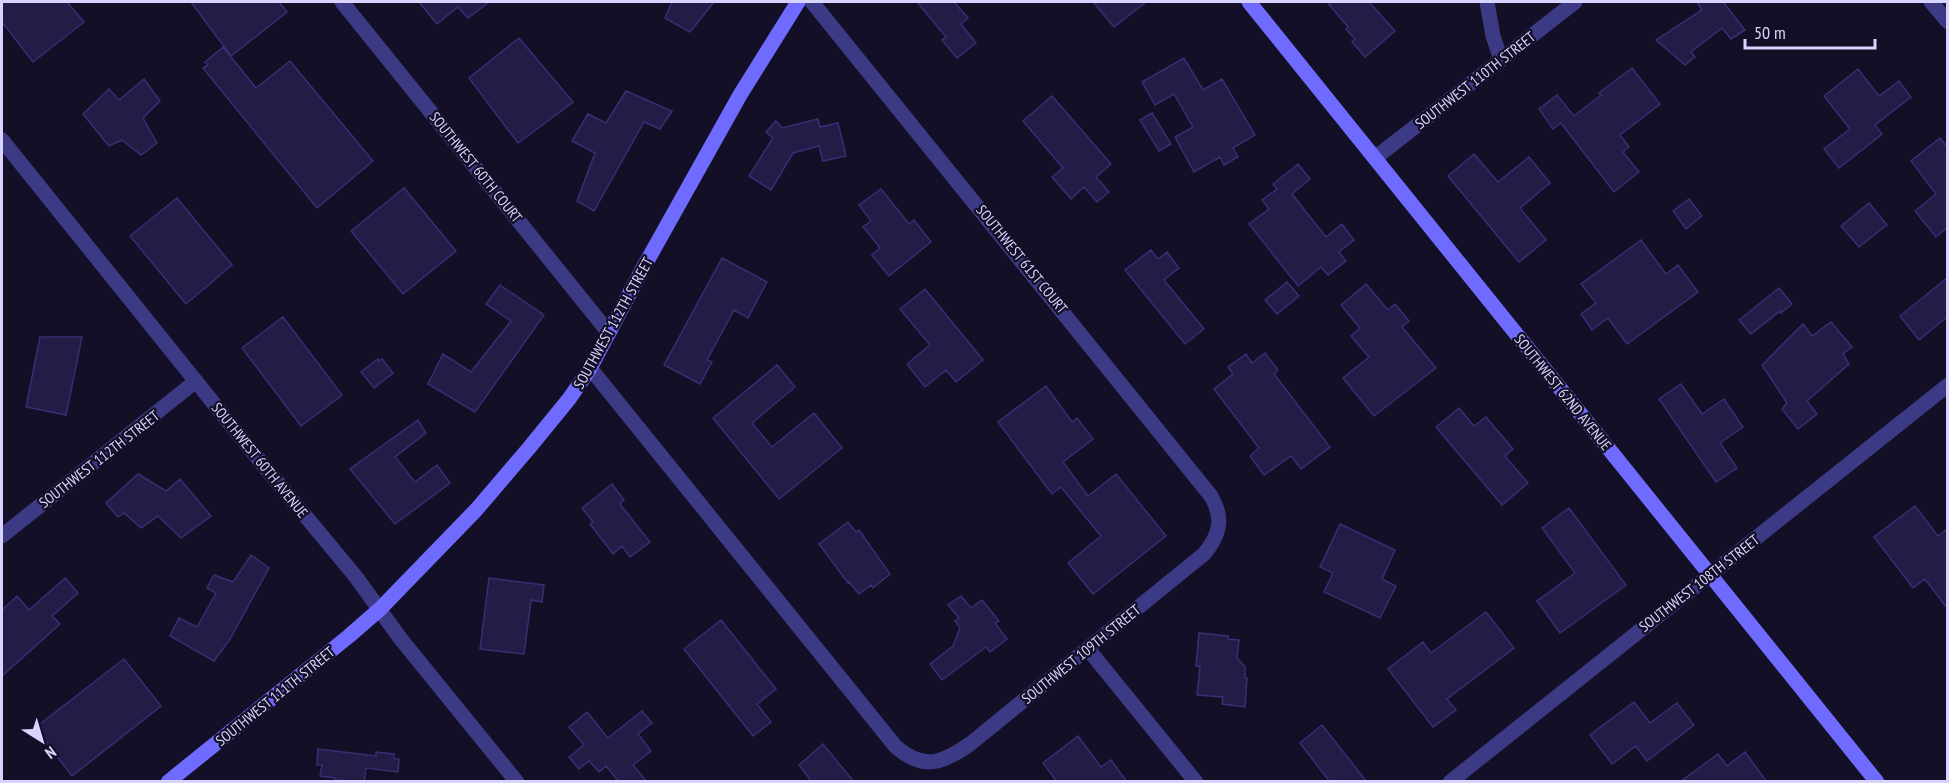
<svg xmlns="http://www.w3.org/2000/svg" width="1949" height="783" font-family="'PT Sans Narrow',sans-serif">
<rect width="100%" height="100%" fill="#130f26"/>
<path fill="#241b47" stroke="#3b2d73" stroke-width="1.5" d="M2 2H67L84 22 33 62 2 22Z
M191 2H279L287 12 231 56Z
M419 2H489L468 18 458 7 437 24Z
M672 2H714L690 32 665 18Z
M917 2H954L968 18 961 24 976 43 957 58 942 40 946 37Z
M1093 2H1146L1114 27Z
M1327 2H1369L1395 31 1365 57 1352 42 1355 39 1346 29 1348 27Z
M1697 2H1723L1745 30 1731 39 1722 28 1691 52 1695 57 1685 65 1656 40 1702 10Z
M519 38 573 102 518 143 469 78Z
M223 47 256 88 290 61 373 161 317 208 203 68 208 65 205 62Z
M1184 58 1203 90 1222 79 1255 135 1233 148 1238 157 1224 165 1220 157 1194 172 1175 137 1193 127 1174 94 1155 105 1142 82Z
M1632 68 1660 104 1620 135 1629 147 1623 152 1639 172 1614 192 1561 123 1553 129 1539 109 1557 95 1574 116 1601 95 1599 93Z
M1858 69 1879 96 1899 81 1911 97 1875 125 1882 134 1839 168 1824 149 1850 129 1824 96Z
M144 79 160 101 143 118 157 143 141 155 122 140 109 146 83 114 109 89 119 100Z
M626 91 672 111 660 129 644 122 594 211 577 201 595 153 572 141 588 114 606 123Z
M1052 96 1111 164 1096 177 1109 192 1097 202 1084 187 1071 199 1052 177 1063 168 1023 121Z
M1152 113 1171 144 1159 151 1140 120Z
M818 119 820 127 838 123 846 156 823 161 819 146 793 153 771 190 749 176 773 138 766 132 776 121 782 128Z
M1940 138 1947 147V228L1936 237 1915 211 1936 194 1911 161Z
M1474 154 1498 182 1529 157 1550 183 1520 208 1546 240 1519 262 1448 176Z
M1298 164 1310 179 1292 194 1326 237 1342 224 1354 240 1339 252 1346 261 1328 275 1321 267 1298 286 1249 224 1269 209 1262 200 1277 189 1273 184Z
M404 188 456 251 403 294 351 231Z
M881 189 909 224 914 220 931 242 889 276 872 255 880 248 863 227 871 221 859 205Z
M177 198 232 265 186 304 130 236Z
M1689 199 1702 216 1686 229 1673 211Z
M1869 203 1887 225 1859 247 1841 226Z
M1641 240 1666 274 1678 265 1698 292 1627 344 1608 318 1592 330 1581 314 1596 303 1581 284Z
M1151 250 1158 259 1167 252 1179 268 1164 280 1204 329 1185 344 1125 270Z
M722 258 767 282 748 318 734 310 707 360 712 362 700 384 664 365Z
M1947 278V317L1919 340 1900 316Z
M1287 282 1299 296 1277 314 1265 300Z
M1366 284 1388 310 1395 304 1409 321 1402 327 1436 368 1374 416 1343 378 1369 357 1351 336 1360 328 1341 305Z
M500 285 544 315 475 412 428 384 443 354 471 372 511 321 486 304Z
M1779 288 1792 304 1781 313 1780 311 1751 334 1739 320Z
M925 289 983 360 956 382 946 370 925 387 907 364 930 345 900 309Z
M283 317 342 395 301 426 242 348Z
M1831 322 1852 347 1843 354 1849 364 1807 401 1817 414 1798 429 1782 409 1787 403 1762 365 1803 324 1812 336Z
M40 337H82L66 415 26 407Z
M1265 353 1278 370 1274 374 1330 447 1301 469 1291 456 1264 475 1250 456 1259 448 1214 389 1233 374 1228 367 1246 354 1252 363Z
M378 359 379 361 382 359 393 373 374 388 361 372Z
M777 365 795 387 752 423 772 447 814 413 842 448 779 499 713 418Z
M1681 384 1702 414 1724 399 1743 427 1720 443 1737 468 1716 482 1659 399Z
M1046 386 1072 422 1077 418 1093 439 1063 462 1088 496 1116 474 1166 536 1093 594 1068 563 1101 536 1061 487 1052 494 998 422Z
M1459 408 1474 426 1486 417 1513 449 1505 456 1528 483 1502 505 1436 427Z
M418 420 426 433 395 457 415 482 437 465 450 483 395 524 350 469Z
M138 474 166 491 180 479 211 516 181 538 158 516 141 528 124 513 118 517 106 503Z
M612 484 624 500 620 504 650 542 630 557 622 546 613 554 590 524 593 522 582 508Z
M1915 506 1938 536 1947 529V608L1925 579 1913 588 1874 537Z
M1569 508 1626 585 1560 633 1537 601 1575 573 1542 528Z
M848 522 856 532 859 530 890 574 873 588 871 585 859 594 849 582 848 583 819 544Z
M1340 524 1395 550 1382 579 1396 586 1380 618 1324 592 1333 573 1320 567Z
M251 555 269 568 230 639 214 661 170 636 179 618 197 627 216 593 207 588 214 575 233 582Z
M65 578 78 593 52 616 60 624 2 676V610L17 596 29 610Z
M489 578 544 585 542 602 531 600 524 654 480 649Z
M961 596 971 608 982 600 999 621 995 623 1007 639 990 652 986 647 942 680 930 664 953 646 960 628 955 621 959 618 948 605Z
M1486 612 1514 648 1447 699 1456 710 1433 727 1388 669 1423 642 1431 653Z
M721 620 776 689 757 704 771 722 753 736 684 649Z
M1199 633 1228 636V639L1239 640 1237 658 1245 667V678H1247L1245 707 1222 704 1223 697 1197 695 1200 666H1196Z
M124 659 161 706 72 776 35 728Z
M1634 702 1650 723 1677 703 1694 725 1647 761 1636 746 1612 764 1590 735Z
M642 711 652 723 638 734 651 751 633 765 647 782H619L606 766 599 772 589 761 579 769 569 757 584 745 569 727 587 712 608 738Z
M1322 725 1367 782H1330L1300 743Z
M1078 736 1101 767 1111 760 1127 782H1057L1043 763Z
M823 744 854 782H812L799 765Z
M318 749 376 756V752L394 754V759H399L398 772 366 768 364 782 335 780V778L320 776 322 765H317Z
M1745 752 1767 782H1680L1718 754 1727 766Z"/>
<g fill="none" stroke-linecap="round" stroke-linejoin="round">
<path stroke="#3d3a85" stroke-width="15" d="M342 2 609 333
M1487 2 1493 36 1501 60
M1931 2 1948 22
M2 140 264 466 356 577 400 638 517 782
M1375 158 1575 2
M590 368 896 747C924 771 943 763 970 744L1204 554C1220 535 1224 518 1211 496L812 2
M2 536 196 381
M1088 649 1196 782
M1450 782 1948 385"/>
<path stroke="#6f6bff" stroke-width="15" d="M1249 2 1877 782
M168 782 349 636 380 609 476 510 529 448 569 399 589 370 642 270 740 95 798 2"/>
</g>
<g text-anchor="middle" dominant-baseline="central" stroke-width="4.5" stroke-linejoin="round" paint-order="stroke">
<g font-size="15" fill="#d9d4ff" stroke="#130f26">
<text transform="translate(1475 80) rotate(-38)">SOUTHWEST 110TH STREET</text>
<text transform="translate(476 167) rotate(51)">SOUTHWEST 60TH COURT</text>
<text transform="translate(1022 259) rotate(51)">SOUTHWEST 61ST COURT</text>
<text transform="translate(613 323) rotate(-61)">SOUTHWEST 112TH STREET</text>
<text transform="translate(1563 392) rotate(51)">SOUTHWEST 62ND AVENUE</text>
<text transform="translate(99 459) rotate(-38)">SOUTHWEST 112TH STREET</text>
<text transform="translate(260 460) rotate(51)">SOUTHWEST 60TH AVENUE</text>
<text transform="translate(1699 583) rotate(-38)">SOUTHWEST 108TH STREET</text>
<text transform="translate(1081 654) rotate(-39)">SOUTHWEST 109TH STREET</text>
<text transform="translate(275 696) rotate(-39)">SOUTHWEST 111TH STREET</text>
</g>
</g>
<rect width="1949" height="783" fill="none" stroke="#d9d4ff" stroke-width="6"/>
<g transform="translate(42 741) rotate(143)" stroke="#130f26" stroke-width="4.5" paint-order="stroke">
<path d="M0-4.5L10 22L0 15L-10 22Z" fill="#d9d4ff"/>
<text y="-9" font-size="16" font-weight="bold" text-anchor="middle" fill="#d9d4ff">N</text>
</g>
<path d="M1745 39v9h130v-9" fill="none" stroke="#d9d4ff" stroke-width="3"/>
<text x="1754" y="39" font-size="18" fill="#d9d4ff" stroke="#130f26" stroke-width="4.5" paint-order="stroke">50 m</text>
</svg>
